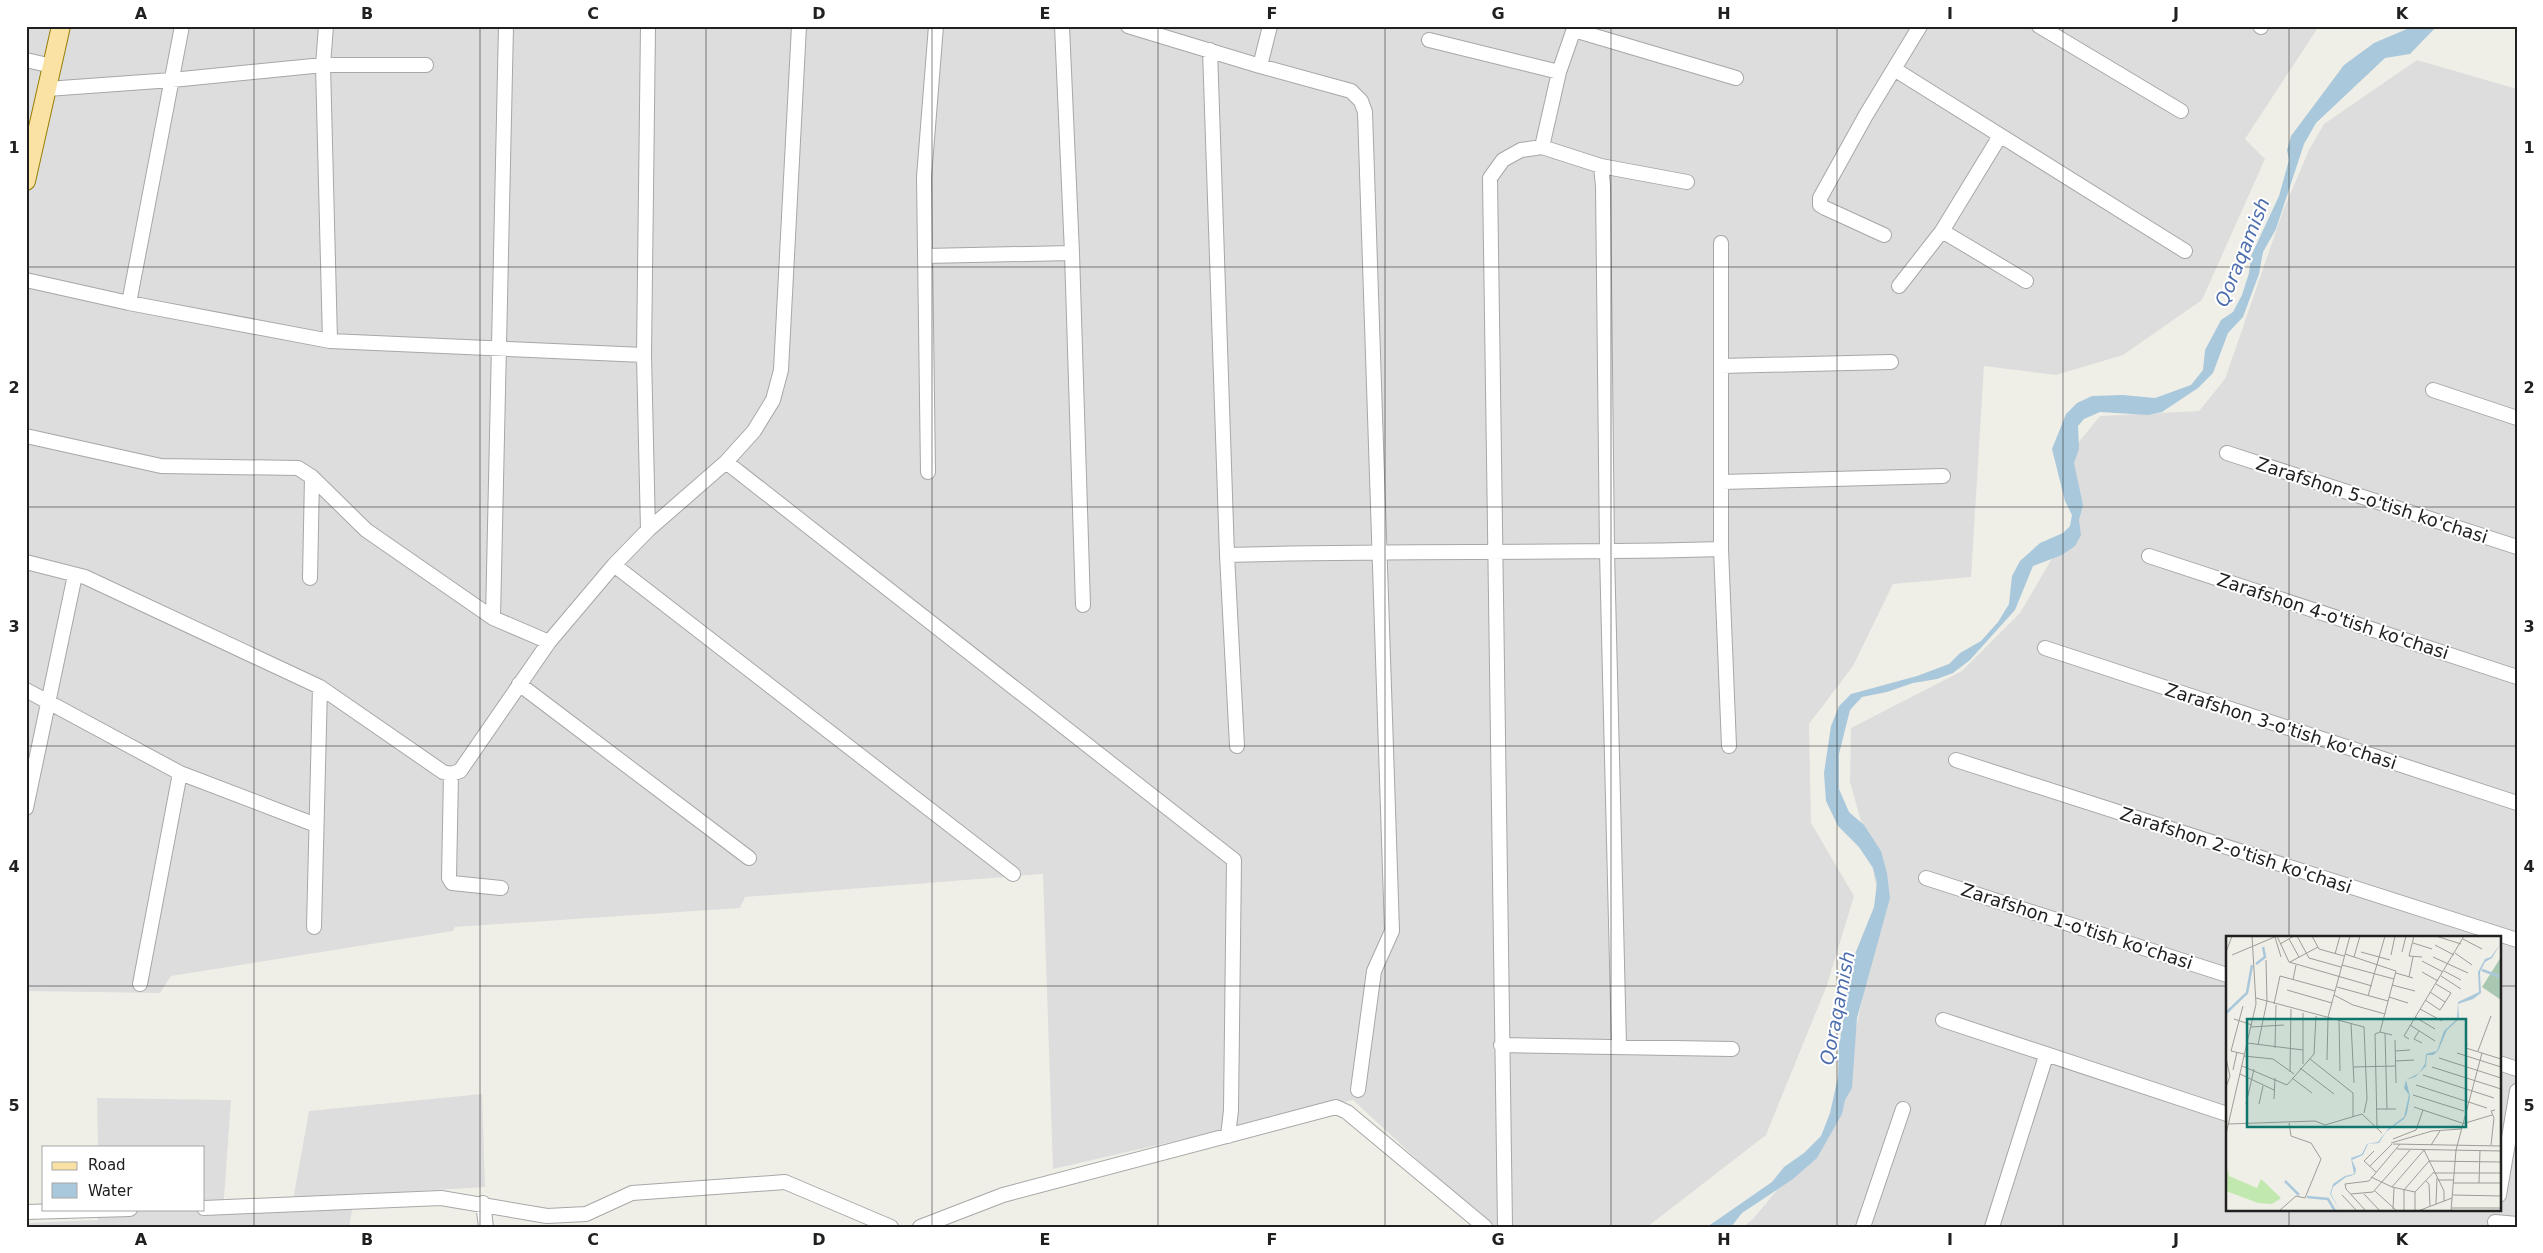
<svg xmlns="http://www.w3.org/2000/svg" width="2543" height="1253" font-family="'DejaVu Sans',sans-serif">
<rect width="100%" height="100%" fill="#f0efe7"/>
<path fill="#dedddd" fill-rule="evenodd" d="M26 26H2319L2245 139 2265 159 2202 300 2123 355 2056 375 1984 366 1971 577 1893 584 1853 666 1809 724 1811 823 1854 896 1827 985 1766 1135 1647 1227H1490L1353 1100 1053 1169 1043 874 745 897 740 908 455 927 453 931 171 976 160 993 26 991Z
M2417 60 2517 89V1227H1743L1753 1219 1838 1117 1880 911 1871 857 1850 782 1851 728 1962 671 2020 613 2078 514 2068 455 2100 416 2199 411 2225 379 2283 211 2309 150 2324 124ZM2227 937H2499V1209H2227Z
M482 1094 485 1187 355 1195 349 1227H26V1223L98 1220V1209H204V1147H98L97 1098 231 1100 223 1212 291 1211 309 1111Z"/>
<path fill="#a9c8dc" d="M2414 26H2437L2410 54 2385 58 2316 123 2304 144 2276 229 2263 252 2259 274 2243 317 2228 333 2213 373 2198 388 2162 412 2148 415 2100 412 2084 419 2078 426 2079 449 2074 463 2083 505 2079 520 2081 535 2075 546 2062 555 2033 566 2015 610 1970 660 1953 673 1937 679 1913 683 1887 692 1862 697 1850 710 1839 754V789L1849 812 1864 825 1881 851 1887 873 1890 898 1857 1018 1852 1088 1845 1100 1842 1114 1817 1158 1793 1179 1742 1213 1731 1227H1707L1772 1182 1784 1167 1804 1153 1821 1136 1830 1113 1838 1077 1839 1045 1850 977 1855 954 1874 907 1877 883 1873 868 1859 847 1838 826 1826 801 1824 773 1831 726 1839 706 1851 694 1917 676 1949 664 1960 653 1981 641 1998 622 2009 604 2012 576 2020 561 2040 543 2063 533 2070 526 2072 515 2065 501 2052 449 2066 414 2077 403 2092 396 2123 395 2155 398 2191 385 2203 370 2205 350 2221 320 2233 312 2242 295 2249 273 2251 256 2279 196 2289 160 2287 150 2291 136 2344 65 2374 43Z"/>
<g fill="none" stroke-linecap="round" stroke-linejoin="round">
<g stroke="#a7a7a7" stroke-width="16">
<path id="minor" d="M326 26 323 65 330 341
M648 26 644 355 648 530
M1062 26 1072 253 1083 605
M1128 26 1260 66 1351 91 1361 101 1365 112 1392 931 1374 971 1358 1090
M2039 26 2181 111
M2260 26 2261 27
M1574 30 1736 78
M1429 40 1559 72
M1210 50 1227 555 1237 746
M26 60 52 66
M1260 66 1270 26
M1894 69 2185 251
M47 89 172 80 323 65H426
M2000 136 1942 231 2026 281
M1542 147 1559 72 1575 26
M1601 166 1603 186 1607 552 1619 1046
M1884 235 1825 208 1820 205V198L1866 115 1920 26
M1721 243V549L1729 746
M925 256 1072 253
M26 280 129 303 330 341 644 355
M1899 286 1942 231
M129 303 182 26
M1721 366 1891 362
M2433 390 2517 418
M26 436 161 466 298 468 312 477 366 530 493 618 549 642
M2227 453 2517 547
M726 462 1234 860 1231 1110 1228 1136
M928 472 924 177 936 26
M1721 482 1943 476
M1227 555C1392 550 1557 554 1721 549
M2149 556 2517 677
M26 562 85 577 320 687 443 772 451 774 460 771 549 642 614 565 648 530 726 462 754 431 773 400 781 370 799 26
M614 565 1013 874
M310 578 312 477
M493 618 506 26
M2045 648 2517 803
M519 684 749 858
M26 690 180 773 316 825
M1956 760 2517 940
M451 774 449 878 452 883 501 888
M26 808 75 575
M1926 878 2227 975
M314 927 320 687
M140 984 180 773
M1943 1020 2227 1114
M1501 1045 1732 1049
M2499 1063 2517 1069
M2499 1195 2517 1091
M483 1203 486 1227
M204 1208 441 1198 547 1216 586 1214 632 1193 785 1182 891 1227
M26 1212 130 1209
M2495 1222 2517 1224
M920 1227 1003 1195 1336 1107 1347 1112 1485 1227
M1505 1227 1490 178 1503 160 1521 150 1542 147 1601 166 1687 182
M1863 1227 1903 1109
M1992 1227 2046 1056"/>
</g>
<g stroke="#977f05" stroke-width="20">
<path id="major" d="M26 181 61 26"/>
</g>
<use href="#minor" stroke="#fff" stroke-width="14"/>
<use href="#major" stroke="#f9e2a3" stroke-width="18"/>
</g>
<path fill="none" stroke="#202020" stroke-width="1" stroke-opacity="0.55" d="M254 26V1227M480 26V1227M706 26V1227M932 26V1227M1158 26V1227M1385 26V1227M1611 26V1227M1837 26V1227M2063 26V1227M2289 26V937M26 267H2517M26 507H2517M26 746H2517M26 986H2227M2499 986H2517M2289 1209V1227"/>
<g text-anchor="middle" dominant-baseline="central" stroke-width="4" stroke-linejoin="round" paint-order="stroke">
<g font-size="18" fill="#202020" stroke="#fff">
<text transform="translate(2372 500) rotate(18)">Zarafshon 5-o'tish ko'chasi</text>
<text transform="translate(2333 616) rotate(18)">Zarafshon 4-o'tish ko'chasi</text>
<text transform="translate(2281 726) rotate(18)">Zarafshon 3-o'tish ko'chasi</text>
<text transform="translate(2236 850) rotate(18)">Zarafshon 2-o'tish ko'chasi</text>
<text transform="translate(2077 926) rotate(18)">Zarafshon 1-o'tish ko'chasi</text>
</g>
<g font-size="19" font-style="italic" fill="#4e6ead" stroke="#fff">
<text transform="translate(2242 252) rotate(-68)">Qoraqamish</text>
<text transform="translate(1837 1008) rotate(-79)">Qoraqamish</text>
</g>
</g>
<g transform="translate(2226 936)">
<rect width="275" height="275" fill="#f0efe7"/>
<path d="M2 231 3 240 31 252 35 243 55 262 46 268 32 267 0 255Z" fill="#c1e8ae"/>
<path d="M275 21V64L256 51Z" fill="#a8c8b2"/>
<path d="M275 7 266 22 259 26 254 36 255 57 247 63 232 68 233 80 232 84 221 94 212 115 207 119H201L200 130 189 141 180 144 184 160 181 177 178 183 160 196 153 207 142 208 137 219 126 224 130 233 129 238 125 240 120 241 107 251 105 258 114 275 104 258 107 248 119 240 128 238 125 222 136 218 141 208 152 206 162 193 178 181 183 159 178 152 180 144 193 137 199 128 200 118 211 115 218 95 231 83 232 66 253 56 252 36 259 23 265 21Z" fill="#a9c8dc"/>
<path fill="none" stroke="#a9c8dc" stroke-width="2.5" d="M30 28 39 21 37 11M256 34 275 41M0 77 21 57 26 29M59 245 73 259M81 261 102 263 109 275"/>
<path fill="none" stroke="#9d9c97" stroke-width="1" d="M51 0 63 26 146 50M71 0 83 22 115 31M86 0 93 13 118 20M188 0 183 20 196 21M210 0 235 8M49 1 55 21M63 3 73 21M237 3 256 13M187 7 206 13M54 8 68 0M209 9 228 19M0 16 6 0M135 16 164 24M176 16 180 0M229 17 246 29M109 18 114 0M119 18 170 35 154 96M6 19 51 0M165 19 169 0M128 21 134 0M207 21 242 37M196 25 217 36M64 26 92 11M116 29 168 43M218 35 235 44M196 36 212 45M170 37 187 42M215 40 235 53M183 41 187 21M67 44 70 29M166 49 189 55M111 51 162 65M61 54 106 67M204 56 219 66M108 59 127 69 159 78M142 60 159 0M163 61 182 67M30 62 138 91 141 163 138 177M199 64 214 74 225 57 210 48M48 68 54 40 109 55M17 70 5 115 18 118M194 73 216 85M102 81 124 0M189 81 209 93M8 83 26 89M113 84 114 135M125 87 128 147M184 89 209 105M25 91 58 89M193 95 188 103 196 107M159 97 161 173M183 103 178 100 238 0M169 104 170 147M21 107 77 114M241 108 240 112 275 123M32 109 41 65 40 24M49 112 50 69M169 115 184 114M252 115 265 80M231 117 275 131M18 120 47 123 68 138M0 122 4 140 0 151M213 122 275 142M84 123 127 157V181M101 124 102 82M169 125 188 124M77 128V77M16 130 61 149 88 118 90 80M127 131 169 130M206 131 275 153M74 132 108 158M7 134 11 116M64 136 65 73M14 138 48 154M197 139 268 162M66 142 86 157M190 149 261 172M187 159 238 175M48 163 49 142M20 168 28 133M33 168 37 150M188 171 236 187M150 173H170M2 188 89 185 99 189 136 178 156 197M236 188 266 179M151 190 149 98 154 96 166 99M0 198 30 68 26 0M167 203 190 194 197 174M165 207 206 195 235 193M167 208 275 210M205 209 214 195M265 209 268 182 265 175 269 174M171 213 275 215M148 215 138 225 150 236M144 230 166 208M208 237H275M145 241 166 251 189 256M212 244H228M200 245 203 248 204 270M227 247H275M253 247 254 214M166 251 198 214 218 255V265M149 255 171 275M125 258 147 256 184 214M138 258 154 275M116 259 131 275M227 259 275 260M210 268 211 242M226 272H275M167 273 168 252M53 275 70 260 79 262 95 223 85 207 65 200 63 187M140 275 120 253 119 248 143 245 174 208M178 275V254L203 225 275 226M189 275V256L208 236M192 275 226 262M225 275 230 214 256 117"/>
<path fill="#0f766e" fill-opacity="0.15" stroke="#0f766e" stroke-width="2.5" d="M21 83H240V191H21Z"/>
<rect width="275" height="275" fill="none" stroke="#202020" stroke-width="2.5"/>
</g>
<rect width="2543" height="1253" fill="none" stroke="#ffffff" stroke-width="55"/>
<rect x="42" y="1146" width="162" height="65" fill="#ffffff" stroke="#a6a6a6"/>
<rect x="52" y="1162" width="25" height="8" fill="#f9e2a3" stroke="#a6a6a6"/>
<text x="88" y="1170" font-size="15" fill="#202020">Road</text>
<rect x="52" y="1183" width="25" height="15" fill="#a9c8dc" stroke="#a6a6a6"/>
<text x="88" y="1196" font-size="15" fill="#202020">Water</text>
<rect x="28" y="28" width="2488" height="1198" fill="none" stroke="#202020" stroke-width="2"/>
<g font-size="16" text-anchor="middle" font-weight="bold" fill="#202020">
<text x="141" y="19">A</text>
<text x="367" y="19">B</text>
<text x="593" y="19">C</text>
<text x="819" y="19">D</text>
<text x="1045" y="19">E</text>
<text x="1272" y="19">F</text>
<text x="1498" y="19">G</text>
<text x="1724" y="19">H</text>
<text x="1950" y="19">I</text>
<text x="2176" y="19">J</text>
<text x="2402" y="19">K</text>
<text x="14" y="153">1</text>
<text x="2529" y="153">1</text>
<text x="14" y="393">2</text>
<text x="2529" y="393">2</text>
<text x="14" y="632">3</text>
<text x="2529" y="632">3</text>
<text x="14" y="872">4</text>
<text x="2529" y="872">4</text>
<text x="14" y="1111">5</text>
<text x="2529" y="1111">5</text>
<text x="141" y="1245">A</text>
<text x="367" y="1245">B</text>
<text x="593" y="1245">C</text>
<text x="819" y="1245">D</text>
<text x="1045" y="1245">E</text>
<text x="1272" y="1245">F</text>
<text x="1498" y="1245">G</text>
<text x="1724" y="1245">H</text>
<text x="1950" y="1245">I</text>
<text x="2176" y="1245">J</text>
<text x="2402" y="1245">K</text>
</g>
</svg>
